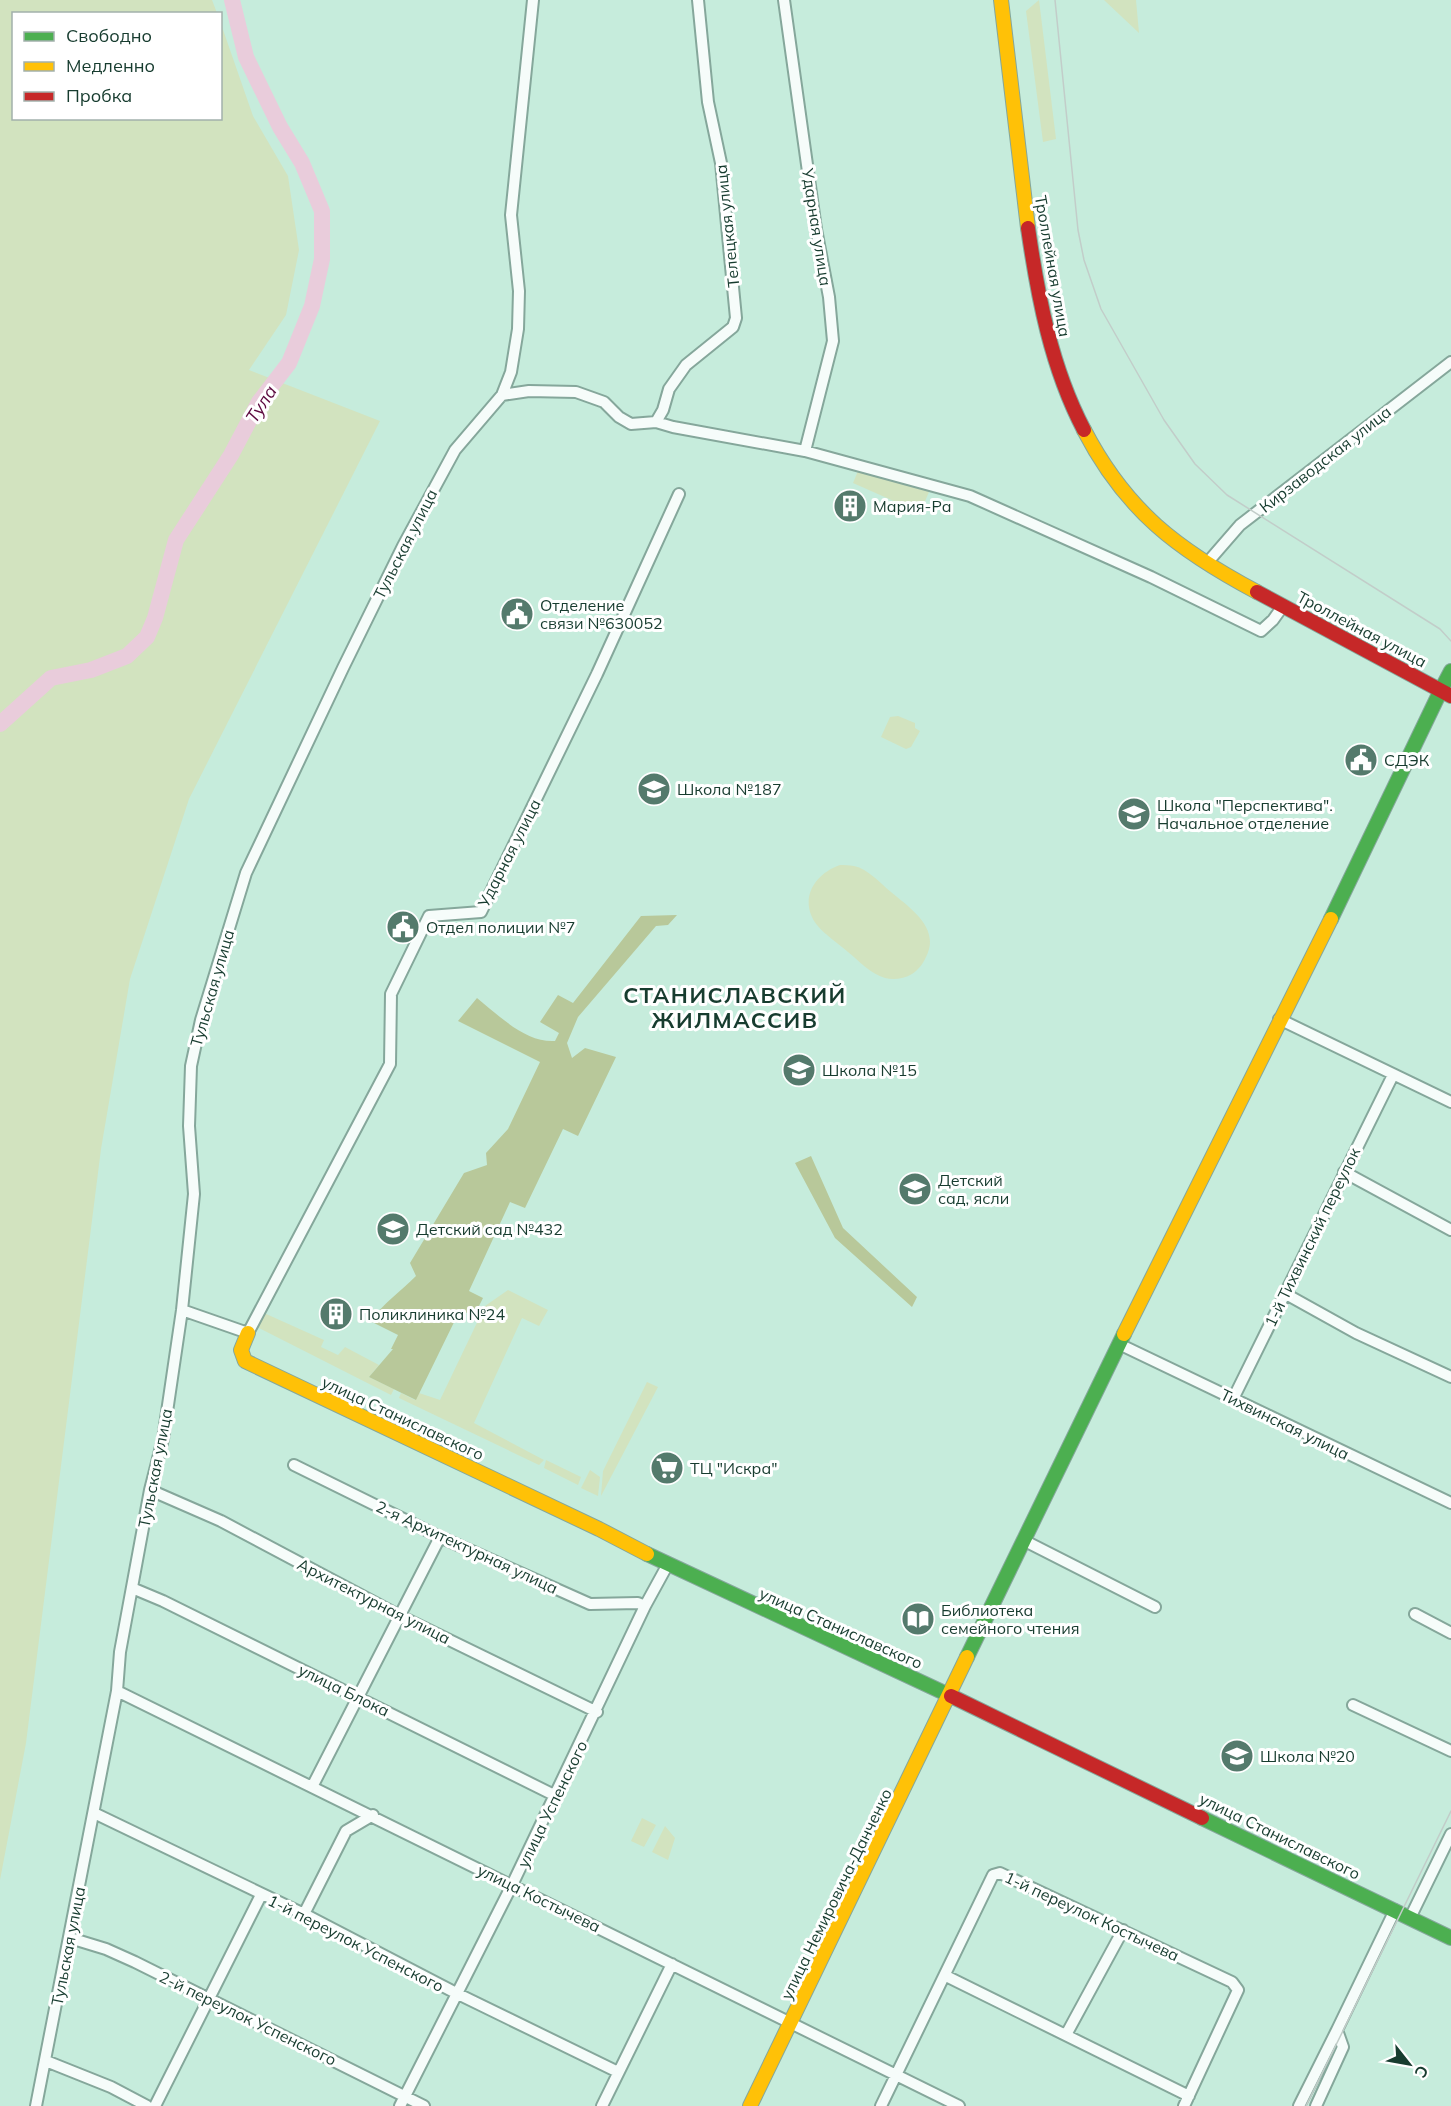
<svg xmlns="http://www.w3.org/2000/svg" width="1451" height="2106" font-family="Mulish,sans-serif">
<rect width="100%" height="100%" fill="#c6ecdc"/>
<path fill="#d2e3bf" d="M0 0H212L217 13 14 14V118H220L221 24 253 116 288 176 299 250 286 315 249 370 380 421 189 799 130 979 101 1149 26 1743 0 1880Z
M1039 0 1056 139 1043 142 1026 11Z
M1104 0H1136L1139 33Z
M858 471 926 490 929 492 923 506H905L853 483Z
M898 716 915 723V728L920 731 911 747 906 749 881 737 890 717Z
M840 865C844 865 849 865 854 866 868 869 880 883 891 892 910 908 941 928 926 957 923 964 918 970 912 974 904 979 893 980 885 978 871 974 859 961 848 952 838 943 825 935 817 925 798 900 814 874 840 865Z
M508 1290 548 1310 539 1326 522 1318 474 1423 544 1460 539 1465 399 1398 401 1393 415 1400 419 1393 440 1400 485 1306Z
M264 1313 324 1340 321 1347 338 1355 345 1347 379 1365 369 1377 394 1389 391 1395 257 1327Z
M647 1382 658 1387 601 1496 603 1471Z
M546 1460 581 1477 578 1485 544 1468Z
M590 1470 600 1477 598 1496 581 1488Z
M642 1818 656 1825 644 1847 631 1841Z
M665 1826 675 1838 668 1860 652 1852Z"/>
<path fill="#b8c89a" d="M677 915 668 925 656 926 578 1017 567 1043 572 1058 585 1048 616 1057 578 1136 563 1129 525 1208 510 1202 469 1291 483 1298 474 1316 460 1310 416 1400 369 1377 393 1349H391L398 1335 370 1321C384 1303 400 1292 416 1276L410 1263 464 1173 487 1165 486 1153 508 1129 540 1062 458 1021 477 998C498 1015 526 1043 555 1041L559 1033 540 1022 558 995 573 1003 641 916Z
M811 1156 843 1228 917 1297 912 1307 835 1238 795 1163Z"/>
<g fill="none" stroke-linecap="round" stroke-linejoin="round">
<path stroke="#e9ccdb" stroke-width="16" d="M0 724 51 678 91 670 127 656 147 637 155 618 176 540 231 455 259 402 289 363 312 306 322 259V211L302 163 280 127 246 57 232 0"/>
<g stroke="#85a79b" stroke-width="14">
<path id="street" d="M784 0 816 229 829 297 833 341 805 451
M502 395 529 391 576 392 604 402 619 417 631 424 656 422 673 427 805 451 970 496 1151 577 1261 631 1273 620 1283 606
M656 422 663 410 669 389 686 365 733 327 736 318 721 163 708 102 698 0
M1207 563 1240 525 1451 362
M1279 1019 1451 1102
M1344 1172 1451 1230
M1284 1293 1356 1333 1451 1377
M182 1310 248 1333 390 1064 391 994 429 916 481 912 597 674 679 494
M1119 1344 1451 1503
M1233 1399 1393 1075
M294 1465 440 1537 590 1604 638 1603 645 1606
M150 1490 221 1521 400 1616 597 1712
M1025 1541 1155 1607
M132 1588 163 1601 556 1796
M1415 1614 1451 1633
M117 1691 959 2106
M1353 1705 1451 1751
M312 1787 440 1537
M94 1813 304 1914 456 1993 618 2072
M304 1914 346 1831 373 1815
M1410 1918 1451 1834
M70 1938 106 1949 135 1962 424 2106
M946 1976 1189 2096
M1067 2033 1123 1930
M46 2061 111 2087 147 2106
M36 2106 117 1691 120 1652 150 1490 163 1439 182 1310 194 1194 189 1126 191 1066 201 1020 246 873 343 668 403 546 455 450 502 395 511 372 518 329 519 291 511 215 533 0
M155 2106 261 1895
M400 2106 512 1885 645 1606 668 1564
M602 2106 672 1964
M881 2106 993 1875 1000 1873 1232 1982 1238 1990 1184 2106
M1299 2106 1337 2030
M1316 2106 1343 2047 1337 2030 1395 1910"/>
</g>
<g stroke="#85a79b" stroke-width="16">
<path id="fast" d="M1441 690 1451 671
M1331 919 1441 690
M647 1554 951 1696
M967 1657 1124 1334
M1202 1818 1451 1938"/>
</g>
<g stroke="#85a79b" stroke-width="16">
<path id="slow" d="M1001 0 1028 228
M1084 430C1126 511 1178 550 1257 592
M248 1333 241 1350 245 1361 599 1529 647 1554
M1124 1334 1331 919
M750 2106 967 1657"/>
</g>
<g stroke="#85a79b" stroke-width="16">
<path id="jam" d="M1028 228C1038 297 1051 367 1084 430
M1257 592 1451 696
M951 1696 1202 1818"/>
</g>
<use href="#street" stroke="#f6fcfa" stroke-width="10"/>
<use href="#fast" stroke="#4caf50" stroke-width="14"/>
<use href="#slow" stroke="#ffc107" stroke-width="14"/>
<use href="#jam" stroke="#c62828" stroke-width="14"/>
<path stroke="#c2cdc9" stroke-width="1.5" d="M1055 0 1078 230 1084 260 1101 309 1164 420 1195 464 1227 495 1440 629 1451 641
M1306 2106 1451 1811"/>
</g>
<defs>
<g id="building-disc" transform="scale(1.725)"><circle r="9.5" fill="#547a6c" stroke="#fff"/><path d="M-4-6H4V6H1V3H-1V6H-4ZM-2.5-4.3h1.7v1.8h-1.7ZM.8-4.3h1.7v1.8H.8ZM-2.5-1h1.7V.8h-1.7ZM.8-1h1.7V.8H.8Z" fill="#fff"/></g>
<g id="civic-disc" transform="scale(1.725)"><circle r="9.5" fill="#547a6c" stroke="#fff"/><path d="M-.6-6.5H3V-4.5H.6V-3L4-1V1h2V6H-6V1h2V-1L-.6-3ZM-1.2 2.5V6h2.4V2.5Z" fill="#fff"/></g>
<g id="school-disc" transform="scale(1.725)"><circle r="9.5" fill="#547a6c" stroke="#fff"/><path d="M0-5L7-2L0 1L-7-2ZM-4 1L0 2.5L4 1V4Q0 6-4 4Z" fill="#fff"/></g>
<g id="supermarket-disc" transform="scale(1.725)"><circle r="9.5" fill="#547a6c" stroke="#fff"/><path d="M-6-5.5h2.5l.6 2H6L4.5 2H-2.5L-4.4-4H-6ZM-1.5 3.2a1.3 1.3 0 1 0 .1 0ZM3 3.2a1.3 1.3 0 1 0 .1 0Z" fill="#fff"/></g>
<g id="library-disc" transform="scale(1.725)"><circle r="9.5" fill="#547a6c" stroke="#fff"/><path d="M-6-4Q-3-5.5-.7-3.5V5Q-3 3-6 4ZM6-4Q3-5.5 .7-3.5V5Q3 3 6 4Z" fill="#fff"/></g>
</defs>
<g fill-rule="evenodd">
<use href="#building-disc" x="850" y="506"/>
<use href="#civic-disc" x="517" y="614"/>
<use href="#civic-disc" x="1361" y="760"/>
<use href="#school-disc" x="654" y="789"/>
<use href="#school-disc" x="1134" y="814"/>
<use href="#civic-disc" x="403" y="927"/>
<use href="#school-disc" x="799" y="1070"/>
<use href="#school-disc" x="915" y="1189"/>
<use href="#school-disc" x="393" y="1229"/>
<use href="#building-disc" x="336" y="1314"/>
<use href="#supermarket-disc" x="667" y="1468"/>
<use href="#library-disc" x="918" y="1619"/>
<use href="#school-disc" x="1237" y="1756"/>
</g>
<g text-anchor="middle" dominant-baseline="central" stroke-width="6" stroke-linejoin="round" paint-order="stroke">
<g font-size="16" fill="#173c2f" stroke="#fff">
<text transform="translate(727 226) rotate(-96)">Телецкая улица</text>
<text transform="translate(817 227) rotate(81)">Ударная улица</text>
<text transform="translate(1053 266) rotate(80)">Троллейная улица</text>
<text transform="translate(1325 459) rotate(-38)">Кирзаводская улица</text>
<text transform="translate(405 544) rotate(-63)">Тульская улица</text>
<text transform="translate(1362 629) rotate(28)">Троллейная улица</text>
<text transform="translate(509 853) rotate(-63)">Ударная улица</text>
<text transform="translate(212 988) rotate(-74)">Тульская улица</text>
<text transform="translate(1312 1237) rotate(-64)">1-й Тихвинский переулок</text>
<text transform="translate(403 1418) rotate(25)">улица Станиславского</text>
<text transform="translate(1285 1424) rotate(26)">Тихвинская улица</text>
<text transform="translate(155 1468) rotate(-79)">Тульская улица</text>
<text transform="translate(467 1547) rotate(25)">2-я Архитектурная улица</text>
<text transform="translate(374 1601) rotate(27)">Архитектурная улица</text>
<text transform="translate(841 1628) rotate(24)">улица Станиславского</text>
<text transform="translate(344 1690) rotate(26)">улица Блока</text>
<text transform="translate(552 1804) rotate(-64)">улица Успенского</text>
<text transform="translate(1280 1836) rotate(26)">улица Станиславского</text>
<text transform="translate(836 1894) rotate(-64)">улица Немировича-Данченко</text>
<text transform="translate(539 1898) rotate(26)">улица Костычева</text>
<text transform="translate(1092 1916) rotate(25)">1-й переулок Костычева</text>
<text transform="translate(356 1943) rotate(27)">1-й переулок Успенского</text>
<text transform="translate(68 1946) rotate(-79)">Тульская улица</text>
<text transform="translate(248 2018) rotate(26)">2-й переулок Успенского</text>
</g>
<g font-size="16" fill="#173c2f" stroke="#fff" text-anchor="start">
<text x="873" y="506">Мария-Ра</text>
<text x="540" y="605">Отделение<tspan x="540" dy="18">связи №630052</tspan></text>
<text x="1384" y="760">СДЭК</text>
<text x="677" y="789">Школа №187</text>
<text x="1157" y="805">Школа "Перспектива".<tspan x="1157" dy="18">Начальное отделение</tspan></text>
<text x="426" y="927">Отдел полиции №7</text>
<text x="822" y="1070">Школа №15</text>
<text x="938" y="1180">Детский<tspan x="938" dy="18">сад, ясли</tspan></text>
<text x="416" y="1229">Детский сад №432</text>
<text x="359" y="1314">Поликлиника №24</text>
<text x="690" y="1468">ТЦ "Искра"</text>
<text x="941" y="1610">Библиотека<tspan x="941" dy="18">семейного чтения</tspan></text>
<text x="1260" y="1756">Школа №20</text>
</g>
<g font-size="18" font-style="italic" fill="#5c093e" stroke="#fff">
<text transform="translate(261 404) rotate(-57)">Тула</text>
</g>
<g font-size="22" font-weight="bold" letter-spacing="1.5" fill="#173c2f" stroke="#fff">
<text x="735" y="995">СТАНИСЛАВСКИЙ<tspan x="735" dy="25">ЖИЛМАССИВ</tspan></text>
</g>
</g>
<rect x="12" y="12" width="210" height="108" fill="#ffffff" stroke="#a2b1ac" stroke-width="1.5"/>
<rect x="24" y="32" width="30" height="9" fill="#4caf50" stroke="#a2b1ac" stroke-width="1.5"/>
<text x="66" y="42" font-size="18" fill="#173c2f">Свободно</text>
<rect x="24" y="62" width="30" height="9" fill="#ffc107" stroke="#a2b1ac" stroke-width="1.5"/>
<text x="66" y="72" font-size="18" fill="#173c2f">Медленно</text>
<rect x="24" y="92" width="30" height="9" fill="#c62828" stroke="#a2b1ac" stroke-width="1.5"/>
<text x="66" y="102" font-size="18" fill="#173c2f">Пробка</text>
<g transform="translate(1409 2064) rotate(121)" stroke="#ffffff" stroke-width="4.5" paint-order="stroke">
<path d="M0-4.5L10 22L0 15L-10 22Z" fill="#173c2f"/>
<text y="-9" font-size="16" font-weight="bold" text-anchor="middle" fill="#173c2f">С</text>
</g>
</svg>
